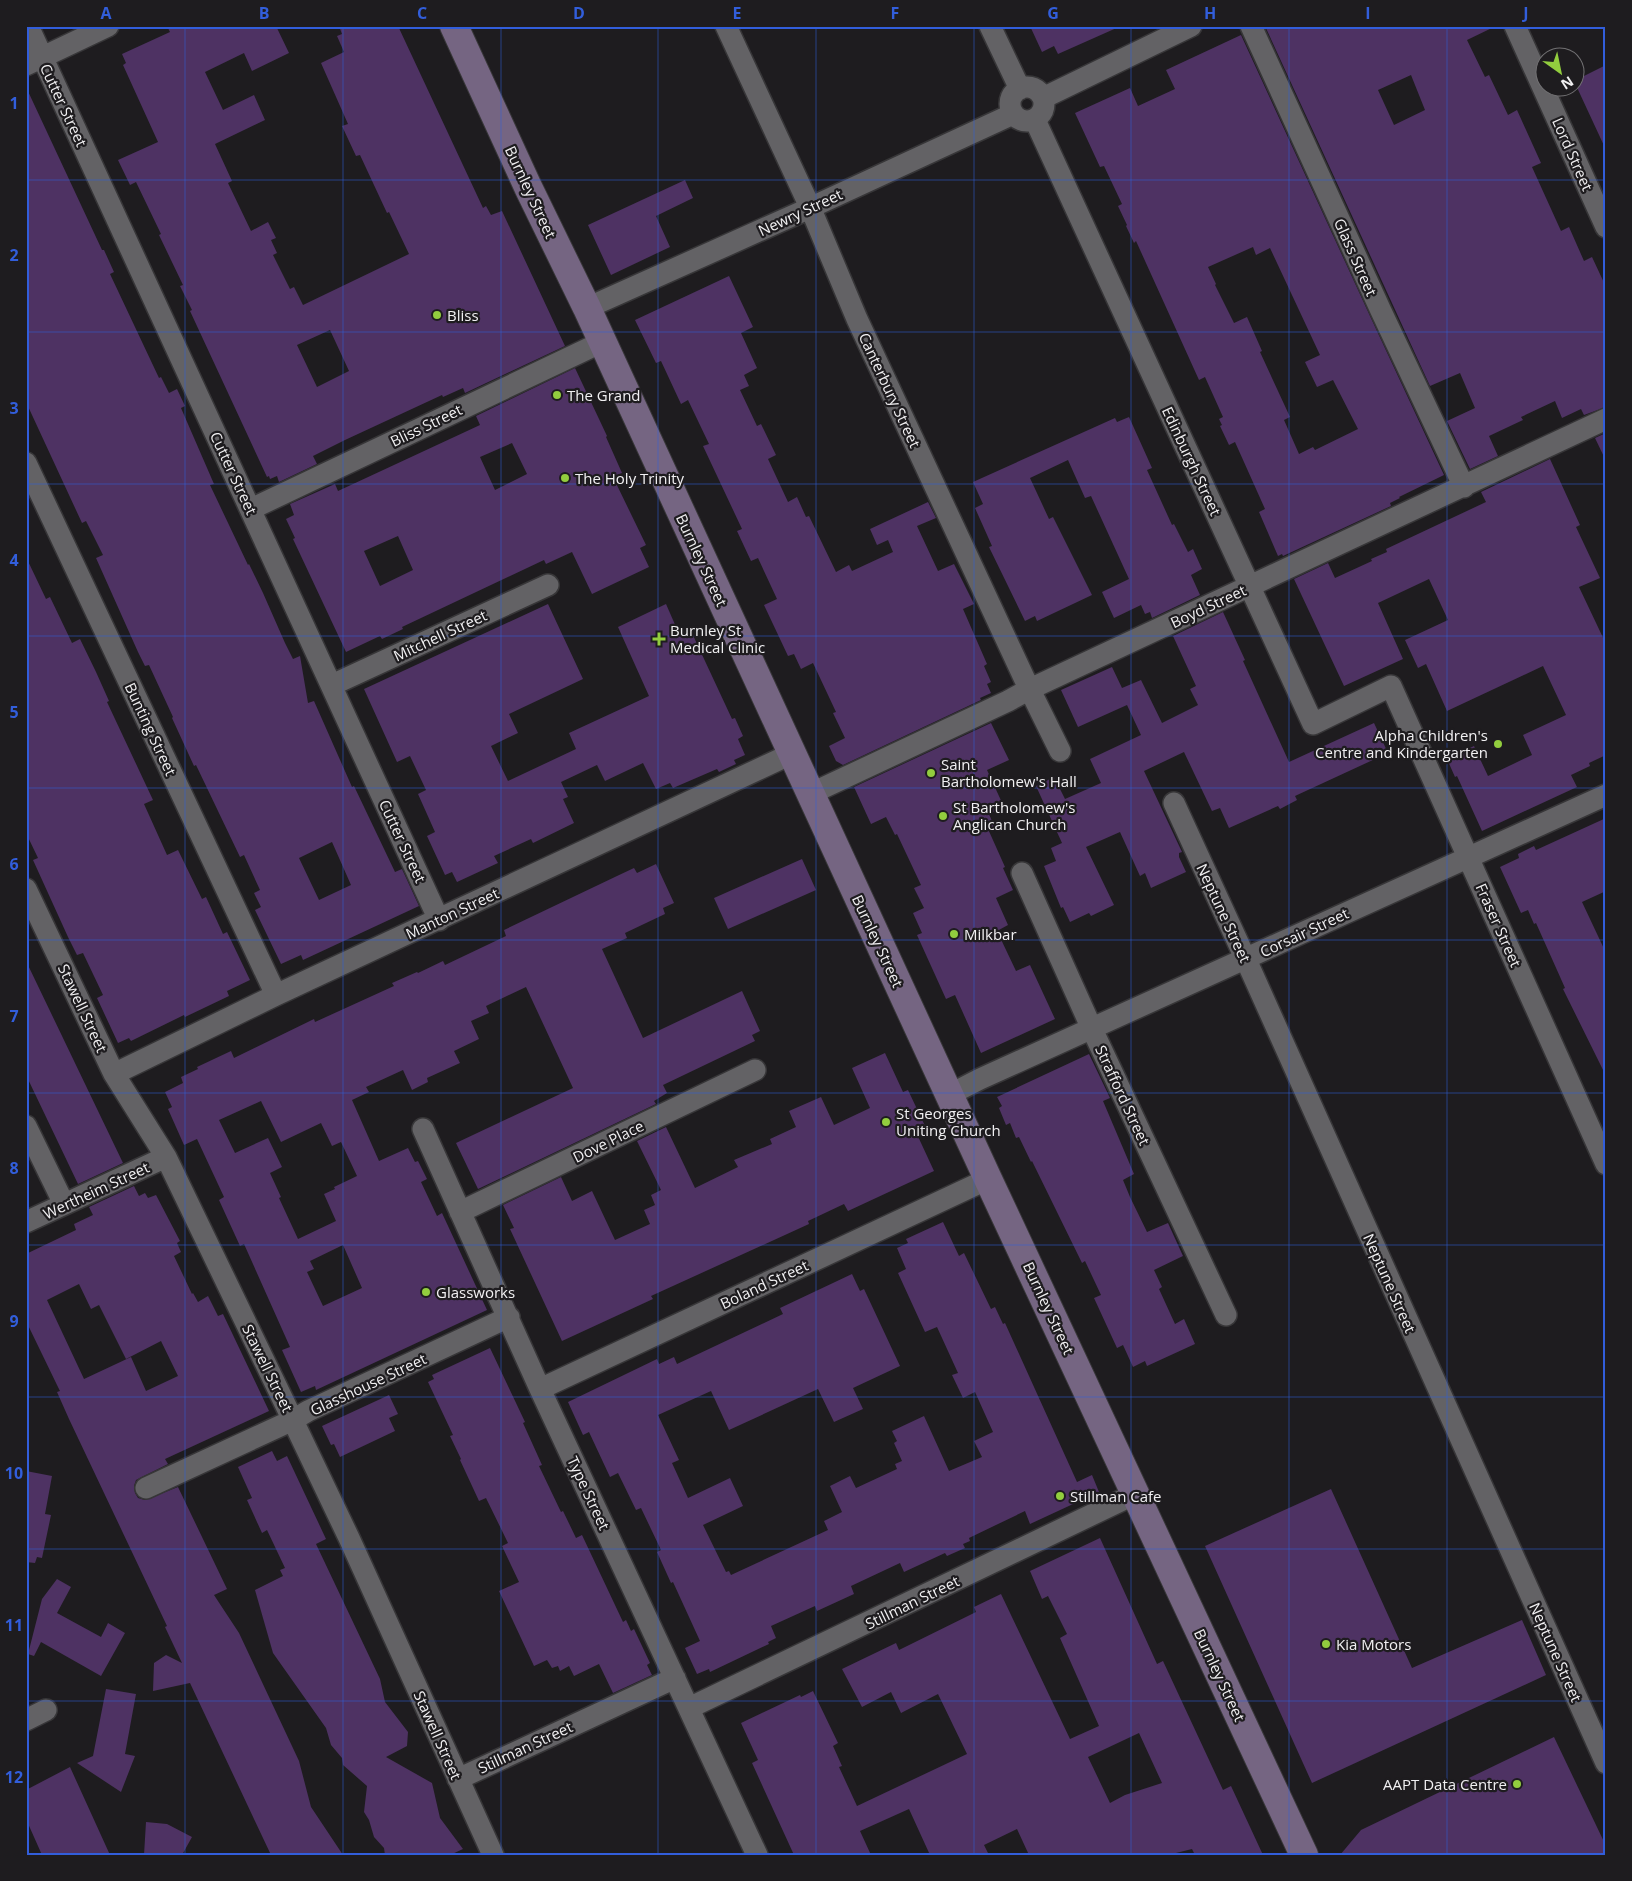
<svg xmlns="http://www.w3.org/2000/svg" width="1632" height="1881" font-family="'Open Sans',sans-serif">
<rect width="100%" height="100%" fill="#1e1c1f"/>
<path fill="#4e3263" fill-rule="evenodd" d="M167 26H276L289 53 252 71 244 53 205 72 223 110 254 95 265 120 215 144 232 181 228 183 251 231 268 222 276 238 271 240 277 253 273 255 290 289 294 287 303 305 409 254 389 212 387 213 360 155 356 156 342 126 348 124 321 63 344 52 337 36 342 34 339 26H398L483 208 486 206 491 215 502 211 565 346 465 393 463 388 443 397 442 395 345 440 313 456 317 464 279 482 277 476 270 479 269 476 267 477 190 311 192 310 180 286 183 285 159 235 161 234 136 182 130 185 118 160 158 142 123 65 126 63 122 54 170 32ZM330 330 349 371 317 387 297 345Z
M1030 26H1121L1058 54 1054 46 1042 52Z
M1265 26H1496L1467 40 1485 77 1489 75 1508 115 1517 110 1541 163 1532 167 1561 231 1569 227 1584 261 1592 257 1606 287V407L1584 415 1581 409 1562 418 1555 401 1521 417 1523 420 1489 436 1498 456 1470 469 1447 421 1475 408 1460 373 1430 386ZM1411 75 1425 110 1394 125 1378 90Z
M1241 35 1370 316 1444 475 1399 497 1400 498 1390 503 1391 506 1283 556 1282 554 1278 556 1259 512 1265 509 1235 442 1229 445 1220 426 1222 425 1219 419 1223 417 1205 377 1199 380 1136 241 1134 243 1126 226 1127 225 1118 206 1122 204 1104 166 1100 167 1075 113 1130 88 1138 106 1175 89 1166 70ZM1253 247 1256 255 1270 248 1320 355 1305 362 1317 387 1333 380 1358 429 1315 450 1313 447 1299 454 1284 420 1290 417 1260 352 1262 351 1247 317 1234 323 1215 285 1216 284 1208 267Z
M1606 65V150L1574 81Z
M26 87 102 250H104L114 272 110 274 159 378 161 377 169 393 177 389 185 406 181 408 214 484 210 485 248 565 249 564 263 593 285 643 293 659 300 656 308 703 314 701 352 787 354 786 395 872 402 869 419 906 303 960 301 955 281 964 255 910 261 907 254 893 260 890 244 855 240 857 196 765 194 766 172 718 173 717 149 665 145 666 138 652 96 558 103 555 86 521 82 523 26 402ZM332 842 351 885 319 900 299 858Z
M685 180 693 198 656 216 670 247 611 275 588 225Z
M729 276 753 327 741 333 757 368 744 375 749 386 740 390 757 426 761 424 776 455 768 459 788 502 797 497 806 517 809 516 836 572 849 565 852 571 893 552 888 540 877 545 870 529 928 502 936 518 917 526 938 571 954 564 974 604 963 609 987 664 984 666 991 682 987 684 991 693 980 698 981 700 843 765 836 761 829 746 845 738 833 713 836 712 813 663 801 669 794 654 788 656 764 605 777 599 758 558 751 561 737 531 742 529 703 446 709 444 688 400 681 404 661 361 656 363 635 320Z
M575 368 607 436 606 437 622 473 613 477 646 545 640 548 649 567 592 594 572 552 546 564 544 560 402 627 403 629 382 639 380 636 346 652 293 539 295 538 286 519 294 515 290 504 335 484 338 491 480 425 476 416ZM512 443 527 474 495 490 480 457ZM398 536 413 570 380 586 364 551Z
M1129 417 1152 468 1147 470 1172 525 1174 524 1188 552 1193 549 1202 569 1191 575 1200 595 1152 618 1150 612 1145 614 1141 605 1114 618 1102 592 1129 579 1091 496 1085 498 1068 460 1030 478 1049 519 1053 517 1092 595 1037 621 1035 616 1025 621 989 547 992 546 975 508 983 504 973 482 1115 418 1117 422Z
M1606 433V461L1595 438Z
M1550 459 1580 525 1576 527 1600 578 1579 587 1606 644V755L1589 763 1590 766 1571 775 1577 787 1482 831 1457 776 1455 777 1447 759 1474 746 1488 776 1532 755 1523 735 1566 715 1543 666 1447 711 1426 664 1418 668 1405 640 1448 620 1429 579 1378 603 1403 659 1344 686 1294 579 1328 563 1335 578 1372 561 1371 559 1387 552 1386 549 1486 502 1481 492Z
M26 557 46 599 50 597 72 643 80 639 96 672 109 701 107 702 153 800 144 804 167 855 178 850 202 899 206 897 223 934 227 932 250 980 227 991 229 996 185 1017 184 1015 131 1041 129 1038 118 1043 97 998 103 995 83 953 77 955 68 937 33 860 38 858 26 833Z
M548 604 583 679 509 714 518 733 491 746 508 781 576 749 569 733 649 696 618 627 666 604 680 636 691 631 732 719 735 718 743 736 738 739 745 755 734 760 736 764 719 772 717 769 673 788 670 783 656 789 643 763 605 781 597 765 561 782 568 797 563 799 574 823 533 843 531 839 494 856 498 863 457 882 452 872 445 875 427 836 435 832 418 794 426 790 410 756 397 762 364 689Z
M1223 612 1245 660 1243 661 1289 762 1374 723 1388 753 1295 796 1297 800 1280 809 1278 806 1229 828 1220 808 1212 811 1184 752 1144 771 1182 852 1179 853V857L1186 872 1151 888 1145 873 1140 876 1120 832 1086 847 1114 905 1091 916 1089 913 1070 922 1063 907 1061 908 1044 866 1056 861 1051 848 1062 843 1036 786 1054 777 1065 799 1101 783 1090 759 1141 735 1127 705 1078 727 1061 690 1112 667 1122 688 1141 680 1162 723 1198 705 1190 689 1196 686 1173 636Z
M991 723 1009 760 987 770 1004 807 989 814 994 826 988 829 1005 867 1003 868 1013 890 996 898 1008 925 997 931 1016 971 1030 965 1055 1019 981 1053 955 995 946 999 917 935 922 933 913 913 924 908 914 888 921 885 897 834 895 835 886 817 871 824 854 787Z
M1606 818V891L1582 902 1606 953V1076L1563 989 1565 988 1536 923 1534 924 1528 910 1521 913 1500 867 1519 858 1518 854 1534 846 1536 850Z
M802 859 816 890 728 929 714 898Z
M656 864 674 903 663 908 665 914 625 933 627 938 602 949 643 1038 742 991 760 1031 752 1035 755 1041 663 1085 667 1093 654 1101 656 1104 478 1189 456 1143 573 1088 526 987 486 1006 489 1013 471 1021 479 1039 454 1051 460 1063 427 1078 428 1082 412 1090 403 1070 366 1087 369 1092 352 1100 379 1161 408 1148 415 1162 418 1161 427 1179 421 1182 437 1216 442 1213 487 1310 316 1390 315 1386 301 1392 282 1350 290 1347 244 1244 240 1246 219 1200 224 1197 197 1139 184 1145 168 1109 172 1107 165 1092 183 1083 181 1077 198 1069 197 1067 231 1051 234 1058 314 1019 315 1022 394 986 392 983 417 972 418 973 443 961 445 965 506 936 504 930 617 876 634 868 637 873ZM261 1101 281 1142 321 1123 332 1146 341 1142 357 1176 334 1187 335 1189 324 1194 336 1221 298 1239 279 1198 281 1197 270 1173 282 1167 268 1138 235 1153 219 1120ZM343 1245 362 1288 323 1306 307 1272 314 1269 310 1261Z
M26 961 123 1163 78 1184 26 1075Z
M885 1053 903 1092 908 1090 925 1126 915 1130 934 1171 848 1211 844 1204 808 1221 809 1224 651 1296 653 1299 562 1341 510 1229 514 1228 503 1205 561 1177 572 1201 592 1191 615 1240 650 1224 644 1210 655 1205 651 1195 661 1190 637 1141 666 1127 695 1188 738 1167 734 1160 772 1144 770 1139 796 1127 789 1111 821 1097 834 1125 870 1108 852 1068Z
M1089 1054 1110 1098 1103 1101 1134 1174 1123 1180 1130 1197 1147 1232 1168 1223 1183 1256 1154 1270 1162 1287 1159 1289 1175 1324 1184 1319 1195 1344 1147 1366 1145 1361 1133 1367 1123 1345 1117 1348 1094 1298 1101 1295 1085 1261 1082 1263 1032 1161 1031 1162 1019 1137 1016 1138 1010 1123 1006 1125 999 1108 1002 1106 997 1097Z
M134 1186 139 1196 145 1193 148 1198 156 1195 180 1241 177 1243 181 1252 174 1256 192 1294 193 1293 198 1302 208 1296 218 1316 223 1314 269 1411 165 1459 168 1464 136 1480 134 1486 135 1493 138 1498 145 1500 178 1487 227 1589 214 1595 239 1633 299 1761 311 1807 343 1855H271L190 1683 153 1691 154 1663 166 1655 182 1663 165 1627 167 1626 69 1419 57 1392 60 1391 57 1385 26 1321V1254L76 1230 74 1224 93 1215 89 1207ZM79 1284 91 1309 99 1305 126 1359 161 1341 178 1376 146 1391 131 1357 84 1379 47 1300Z
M943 1222 959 1256 964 1253 991 1309 995 1307 1003 1324 1005 1323 1077 1482 1092 1475 1099 1492 1030 1524 1025 1511 969 1538 970 1541 963 1544 965 1548 947 1556 945 1553 904 1572 900 1563 851 1586 854 1594 817 1611 815 1606 771 1626 776 1638 768 1642 769 1644 710 1672 709 1669 697 1674 685 1648 700 1641 673 1582 671 1583 657 1552 661 1550 641 1508 636 1510 618 1473 610 1477 589 1432 583 1435 568 1402 657 1359 659 1364 674 1357 677 1364 783 1314 780 1308 852 1274 860 1291 864 1289 900 1366 853 1388 863 1409 834 1422 818 1389 729 1430 711 1391 658 1415 679 1460 672 1463 688 1498 730 1478 743 1506 703 1525 726 1572 729 1571 731 1575 828 1530 824 1521 842 1512 830 1486 850 1476 856 1488 897 1469 895 1464 902 1461 894 1443 897 1441 892 1431 924 1416 949 1471 982 1457 974 1441 993 1432 975 1392 963 1398 952 1375 958 1373 937 1327 925 1332 898 1273 906 1269 897 1248 908 1243 906 1239Z
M490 1348 525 1422 523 1423 542 1465 539 1466 561 1512 563 1511 576 1538 582 1535 623 1622 626 1620 631 1631 634 1629 650 1663 647 1665 652 1675 613 1693 599 1664 574 1676 569 1666 560 1671 558 1666 552 1668 547 1660 534 1666 499 1591 519 1582 502 1546 508 1543 486 1498 479 1501 460 1460 461 1459 450 1436 453 1435 428 1382 434 1379 432 1375Z
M389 1395 398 1414 389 1418 395 1431 340 1457 334 1444 331 1445 322 1426Z
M272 1451 277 1461 287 1456 326 1539 316 1544 380 1679 385 1702 408 1732 407 1746 386 1757 432 1783 440 1818 463 1849 450 1855H385L384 1848 374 1837 369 1820 364 1812 367 1786 343 1765 342 1758 331 1745 326 1728 273 1653 255 1590 283 1576 280 1570 285 1568 267 1530 262 1533 247 1500 252 1498 238 1467Z
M26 1471 52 1476 45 1514 51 1515 42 1558 37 1557 35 1563 26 1562Z
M1331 1489 1412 1668 1522 1620 1546 1675 1312 1783 1205 1546Z
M1100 1538 1157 1664 1163 1661 1223 1790 1231 1786 1263 1855H1195L1192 1849 1168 1855H1029L1017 1829 984 1845 989 1855H930L909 1809 860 1831 871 1855H794L752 1763 758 1760 741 1723 800 1695 801 1697 813 1691 838 1743 833 1746 842 1766 839 1767 857 1806 967 1754 938 1694 901 1713 891 1692 862 1707 842 1669 896 1643 899 1650 976 1612 974 1607 1001 1594 1070 1739 1099 1726 1060 1638 1067 1634 1048 1596 1042 1599 1030 1571ZM1139 1733 1162 1783 1125 1795 1110 1803 1088 1757Z
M57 1579 71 1587 57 1613 101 1637 108 1623 125 1633 101 1676 41 1642 34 1656 28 1654 42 1599Z
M106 1689 136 1694 125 1754 135 1756 121 1792 77 1763 93 1756Z
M1554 1737 1606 1846V1855H1340L1361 1830Z
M70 1767 110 1855H42L26 1819V1790Z
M146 1822 167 1824 192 1837 182 1855H144Z"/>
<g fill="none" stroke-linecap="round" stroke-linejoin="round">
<g stroke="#373638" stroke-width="24">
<path id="minor" d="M28 26 439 920
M726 26 810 207 857 319 1026 682 1060 751
M990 26 1020 89
M1251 26 1381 311 1464 487
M1515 26 1606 227
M26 65 108 26
M1010 104a17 17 0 1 1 34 0a17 17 0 1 1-34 0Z
M1043 98 1191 26
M1035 120 1313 724 1391 686 1606 1164
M587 308 801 212 1013 114
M26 463 276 995
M251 509 602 342
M332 685 548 585
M810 794 1008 701 1030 689 1606 419
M1174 803 1252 973 1606 1763
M1022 873 1092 1029 1226 1315
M26 889 114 1074 166 1157 286 1406 349 1538 493 1855
M114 1074 276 995 791 754
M949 1095 980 1079 1606 795
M26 1126 64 1204
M423 1129 540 1389 757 1855
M460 1212 755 1070
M26 1222 166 1157
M540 1389 988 1179
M146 1488 293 1420 308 1411 509 1317
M689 1708 1135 1494
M26 1720 46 1710
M458 1779 675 1678"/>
</g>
<g stroke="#373638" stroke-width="30">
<path id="secondary" d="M454 26 528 187 587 308 988 1179 1304 1855"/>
</g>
<use href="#minor" stroke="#636265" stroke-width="21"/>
<use href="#secondary" stroke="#756582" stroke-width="28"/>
</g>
<path fill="none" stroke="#325edb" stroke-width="1" stroke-opacity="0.55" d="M185 26V1855M343 26V1855M501 26V1855M658 26V1855M816 26V1855M974 26V1855M1131 26V1855M1289 26V1855M1447 26V1855M26 180H1606M26 332H1606M26 484H1606M26 636H1606M26 788H1606M26 940H1606M26 1093H1606M26 1245H1606M26 1397H1606M26 1549H1606M26 1701H1606"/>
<g fill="#92cd3e" stroke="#1e1c1f" stroke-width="2">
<circle cx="437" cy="315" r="5"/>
<circle cx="557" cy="395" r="5"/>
<circle cx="565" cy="478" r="5"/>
<path d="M656.5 631.5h5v5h5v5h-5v5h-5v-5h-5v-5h5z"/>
<circle cx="1498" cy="744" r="5"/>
<circle cx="931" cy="773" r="5"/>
<circle cx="943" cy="816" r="5"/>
<circle cx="954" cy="934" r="5"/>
<circle cx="886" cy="1122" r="5"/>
<circle cx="426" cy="1292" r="5"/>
<circle cx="1060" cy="1496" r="5"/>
<circle cx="1326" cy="1644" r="5"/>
<circle cx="1517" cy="1784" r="5"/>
</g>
<g text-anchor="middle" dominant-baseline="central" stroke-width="4.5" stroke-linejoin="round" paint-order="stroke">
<g font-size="15" fill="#f1f0f2" stroke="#1e1c1f">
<text transform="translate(64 105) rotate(65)">Cutter Street</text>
<text transform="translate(1573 154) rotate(66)">Lord Street</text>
<text transform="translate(531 192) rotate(65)">Burnley Street</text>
<text transform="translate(800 212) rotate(-25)">Newry Street</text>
<text transform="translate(1356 257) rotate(66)">Glass Street</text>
<text transform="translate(890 390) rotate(65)">Canterbury Street</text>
<text transform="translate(426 425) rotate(-26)">Bliss Street</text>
<text transform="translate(1192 461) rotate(65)">Edinburgh Street</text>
<text transform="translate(234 473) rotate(65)">Cutter Street</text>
<text transform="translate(702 560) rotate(65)">Burnley Street</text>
<text transform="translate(1208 606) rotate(-25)">Boyd Street</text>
<text transform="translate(440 635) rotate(-25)">Mitchell Street</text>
<text transform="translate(151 729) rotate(65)">Bunting Street</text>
<text transform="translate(403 841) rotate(65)">Cutter Street</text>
<text transform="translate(452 913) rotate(-25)">Manton Street</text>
<text transform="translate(1224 913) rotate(65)">Neptune Street</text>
<text transform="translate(1499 925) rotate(66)">Fraser Street</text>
<text transform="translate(1304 932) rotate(-25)">Corsair Street</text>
<text transform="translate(878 941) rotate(65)">Burnley Street</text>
<text transform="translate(83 1008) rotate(65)">Stawell Street</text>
<text transform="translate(1123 1095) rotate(65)">Strafford Street</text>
<text transform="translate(608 1141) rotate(-26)">Dove Place</text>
<text transform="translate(96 1190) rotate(-25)">Wertheim Street</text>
<text transform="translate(1390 1283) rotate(66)">Neptune Street</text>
<text transform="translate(764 1284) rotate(-25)">Boland Street</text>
<text transform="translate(1049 1308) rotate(65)">Burnley Street</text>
<text transform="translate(268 1368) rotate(64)">Stawell Street</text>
<text transform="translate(368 1384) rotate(-25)">Glasshouse Street</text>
<text transform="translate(589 1493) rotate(65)">Type Street</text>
<text transform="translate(912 1602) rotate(-26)">Stillman Street</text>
<text transform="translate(1556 1652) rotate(66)">Neptune Street</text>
<text transform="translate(1220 1675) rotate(65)">Burnley Street</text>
<text transform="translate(438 1735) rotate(66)">Stawell Street</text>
<text transform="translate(525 1747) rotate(-25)">Stillman Street</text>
</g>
<g font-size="15" fill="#f1f0f2" stroke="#1e1c1f" text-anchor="start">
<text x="447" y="315">Bliss</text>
<text x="567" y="395">The Grand</text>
<text x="575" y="478">The Holy Trinity</text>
<text x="670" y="630">Burnley St<tspan x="670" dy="17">Medical Clinic</tspan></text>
<text x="1488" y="735" text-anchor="end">Alpha Children's<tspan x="1488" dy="17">Centre and Kindergarten</tspan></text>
<text x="941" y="764">Saint<tspan x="941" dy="17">Bartholomew's Hall</tspan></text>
<text x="953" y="807">St Bartholomew's<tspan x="953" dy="17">Anglican Church</tspan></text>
<text x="964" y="934">Milkbar</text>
<text x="896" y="1113">St Georges<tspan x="896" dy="17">Uniting Church</tspan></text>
<text x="436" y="1292">Glassworks</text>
<text x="1070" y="1496">Stillman Cafe</text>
<text x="1336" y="1644">Kia Motors</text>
<text x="1507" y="1784" text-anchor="end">AAPT Data Centre</text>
</g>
</g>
<rect width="1632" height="1881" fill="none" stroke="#1e1c1f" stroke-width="55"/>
<g transform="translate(1560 72) rotate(147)"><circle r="24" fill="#1e1c1f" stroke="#727173"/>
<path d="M0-4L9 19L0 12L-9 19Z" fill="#92cd3e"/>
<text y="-8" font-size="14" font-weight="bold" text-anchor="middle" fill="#f1f0f2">N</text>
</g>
<rect x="28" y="28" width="1576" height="1826" fill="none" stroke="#325edb" stroke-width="2"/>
<g font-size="16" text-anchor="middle" font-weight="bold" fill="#325edb">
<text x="106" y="19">A</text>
<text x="264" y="19">B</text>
<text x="422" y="19">C</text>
<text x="579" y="19">D</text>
<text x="737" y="19">E</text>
<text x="895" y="19">F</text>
<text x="1053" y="19">G</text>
<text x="1210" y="19">H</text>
<text x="1368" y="19">I</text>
<text x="1526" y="19">J</text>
<text x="14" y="109">1</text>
<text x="14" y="261">2</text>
<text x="14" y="414">3</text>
<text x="14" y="566">4</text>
<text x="14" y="718">5</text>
<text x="14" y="870">6</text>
<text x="14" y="1022">7</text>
<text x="14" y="1174">8</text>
<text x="14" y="1327">9</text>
<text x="14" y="1479">10</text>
<text x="14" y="1631">11</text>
<text x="14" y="1783">12</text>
</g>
</svg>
